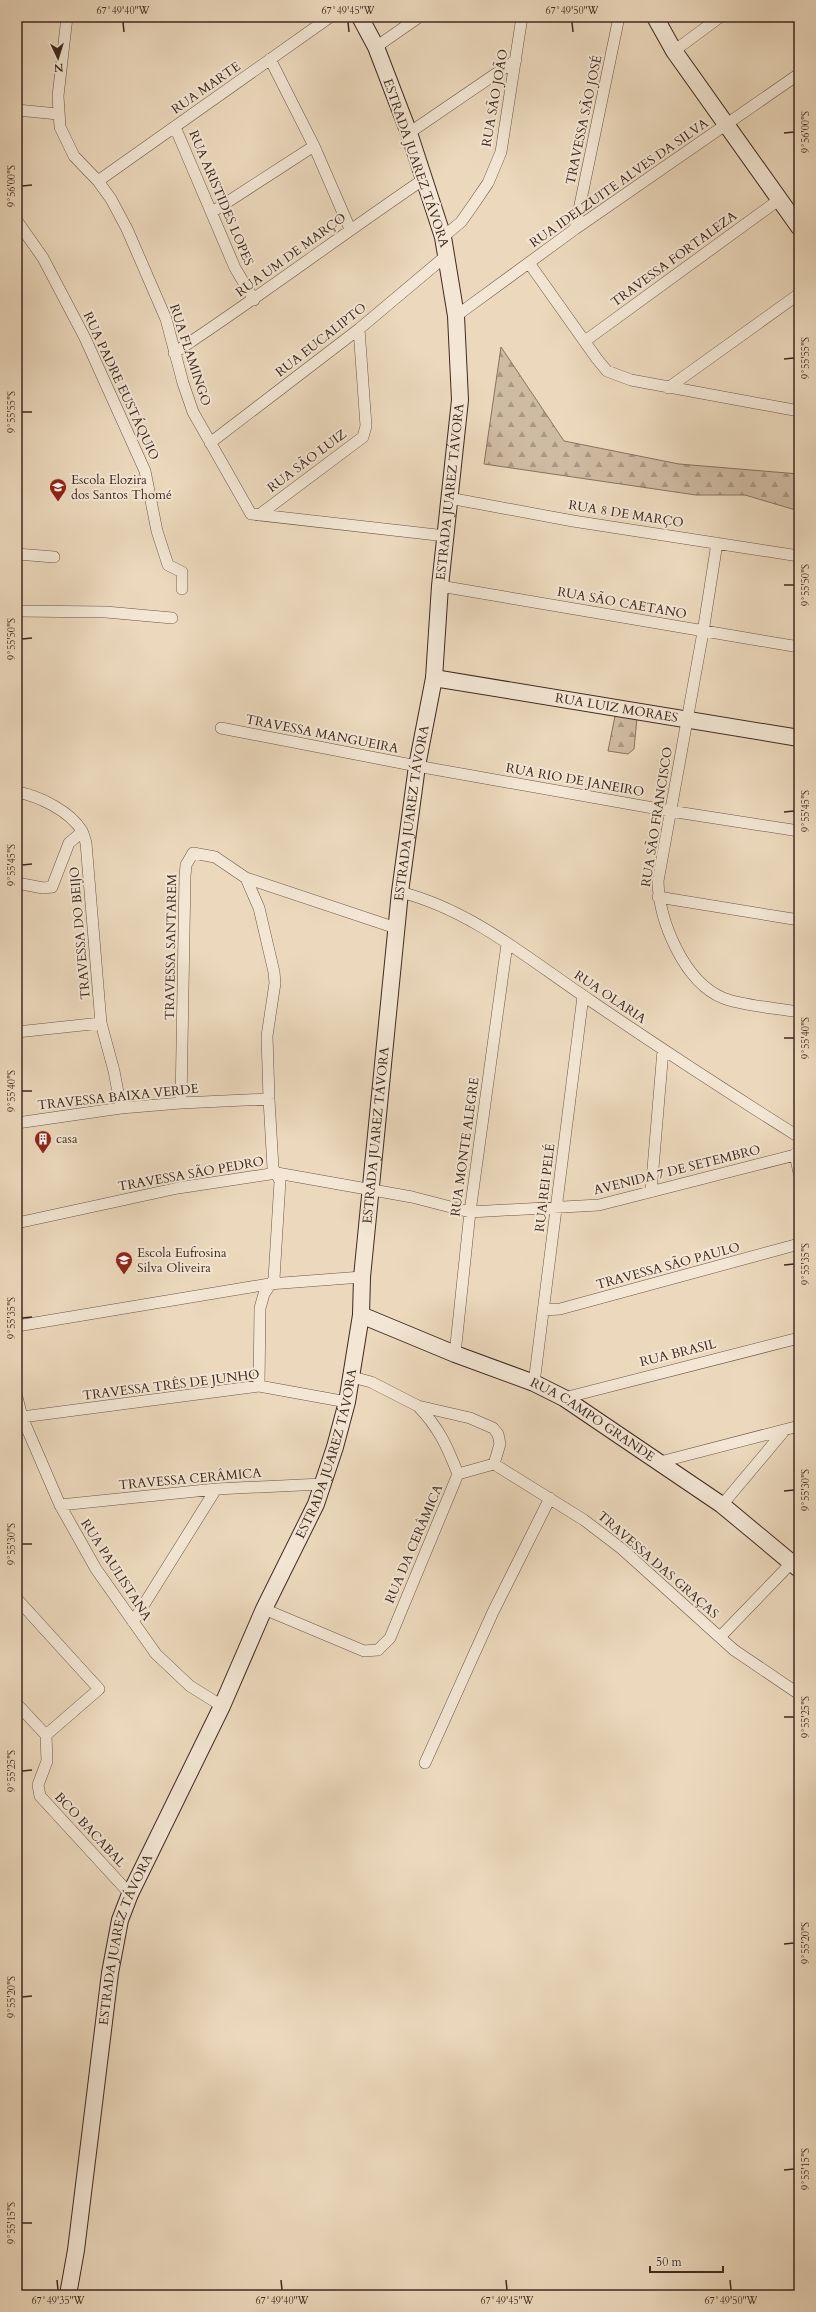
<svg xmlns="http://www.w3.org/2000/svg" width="816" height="2312" font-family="Cardo,serif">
<defs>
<pattern id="forest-firs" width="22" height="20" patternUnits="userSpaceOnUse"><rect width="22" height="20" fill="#cfbba2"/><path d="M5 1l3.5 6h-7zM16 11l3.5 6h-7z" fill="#a99884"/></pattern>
</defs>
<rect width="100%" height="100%" fill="#ecd9bd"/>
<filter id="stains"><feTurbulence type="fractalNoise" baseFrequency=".005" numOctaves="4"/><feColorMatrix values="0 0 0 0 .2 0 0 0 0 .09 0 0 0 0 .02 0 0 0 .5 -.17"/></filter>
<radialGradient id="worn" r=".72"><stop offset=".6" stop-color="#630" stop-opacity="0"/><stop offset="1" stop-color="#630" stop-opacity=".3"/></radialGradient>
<path fill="url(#forest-firs)" stroke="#887261" d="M501 347 564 441 679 464 799 474V511L745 495H696L484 464Z
M615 716 637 718 634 749 628 754 608 751Z"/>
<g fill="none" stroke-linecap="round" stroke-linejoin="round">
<g stroke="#6b5547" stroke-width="12">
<path id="street" d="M67 17 58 96 60 127 74 156 98 181 111 199 127 229 166 319 183 383 193 412 251 514 446 536
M376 47 419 17
M674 51 720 17
M270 59 314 146 350 229
M17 110 58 114
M175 127 235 268 254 300
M409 133 516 60
M98 181 330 17
M212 212 314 146
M17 221 43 258 85 338 145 471 157 531 168 565 182 572V589
M575 229 619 17
M443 237 461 222 473 205 488 183 501 152 522 17
M529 263 597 359 607 371 631 380 799 411
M456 316 575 229 799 74
M585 341 780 199
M174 353C259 297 340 236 424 179
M668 388 799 294
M210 443 359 329 447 255
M449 498 573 521 799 556
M259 515 363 437 366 426 359 329
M717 543 703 632 658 881C659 921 684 982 723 998 743 1006 777 1008 799 1012
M17 554 54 557
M440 586 799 647
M17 611 106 612 172 618
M221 728 417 766 670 811 799 831
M17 792C39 796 70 811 82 831 84 835 85 840 86 843L101 1023 114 1071 121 1108
M246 878 259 908 274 972 275 983 267 1036 269 1099 273 1168 280 1181 274 1279 264 1294 260 1308 259 1386
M17 883 43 888 52 887 69 843 82 832
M400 892C472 910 531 961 591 1001 660 1048 729 1093 799 1137
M658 897 799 920
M17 1032 101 1023
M181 1103 185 876 186 865 193 853 215 857 246 878 396 928
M17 1123 121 1108 181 1103 269 1099
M795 1154 799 1173
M651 1192 663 1050
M17 1223 178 1188 277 1173 412 1197 470 1212 599 1205 799 1154
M544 1310 560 1309 799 1244
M17 1326 269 1284 362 1277
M455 1354 470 1212 507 944
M352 1377 371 1382 418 1406 470 1418 493 1428 498 1434 500 1444 494 1464 584 1520 622 1549 734 1650 799 1694
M534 1383 583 996
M17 1397 22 1417 60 1505 96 1569 156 1654 190 1686 222 1706
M564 1398 799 1338
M418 1406C439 1428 447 1446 458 1474
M22 1417 259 1386 347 1402
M660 1462 799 1426
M60 1505 216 1489 322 1484
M722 1505 785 1430
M17 1599 99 1689 46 1735
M264 1609 364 1651 378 1650 390 1638 458 1474 494 1464
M133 1622 216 1489
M720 1637 799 1555
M17 1704 46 1735 47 1761 38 1785 40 1796 130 1894
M425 1763 493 1612 550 1498"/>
</g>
<g stroke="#402920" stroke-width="18">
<g id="secondary">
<path d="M655 17 674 51 799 227"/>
<path id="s1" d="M434 678 799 738"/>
<path id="s2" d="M361 1315 455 1354 534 1383 564 1398 722 1505 799 1569"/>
<path id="s3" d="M68 2295 76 2250 110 1973 120 1920 130 1894 222 1706 264 1609 316 1504 335 1447 347 1402 361 1315 362 1277 400 892 417 766 434 678 440 586 460 400 456 316 443 237 409 133 376 47 360 17"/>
</g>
</g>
<use href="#street" stroke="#f3e6d4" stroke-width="11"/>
<use href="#secondary" stroke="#f3e6d4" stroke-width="16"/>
</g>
<path fill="none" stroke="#402920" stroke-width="1.5" d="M123 22 124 32M348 22 349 32M572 22 573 32M784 133 794 132M22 186 32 185M784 359 794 358M22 412H32M784 585H794M22 639 32 638M784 812 794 811M22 865 32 864M784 1038H794M22 1091H32M784 1265 794 1264M22 1318 32 1317M784 1491 794 1490M22 1544H32M784 1717H794M22 1771 32 1770M784 1944 794 1943M22 1997 32 1996M784 2170 794 2169M22 2223H32M57 2280 58 2290M281 2280 282 2290M506 2280 507 2290M730 2280 731 2290"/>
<defs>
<g id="school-pin" transform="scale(0.9)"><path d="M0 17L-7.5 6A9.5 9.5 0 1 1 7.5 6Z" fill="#8f2418" stroke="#f3e6d4"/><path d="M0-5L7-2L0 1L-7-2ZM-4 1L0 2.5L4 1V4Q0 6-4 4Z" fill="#fff"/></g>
<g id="building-pin" transform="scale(0.9)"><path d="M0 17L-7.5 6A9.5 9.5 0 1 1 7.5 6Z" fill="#8f2418" stroke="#f3e6d4"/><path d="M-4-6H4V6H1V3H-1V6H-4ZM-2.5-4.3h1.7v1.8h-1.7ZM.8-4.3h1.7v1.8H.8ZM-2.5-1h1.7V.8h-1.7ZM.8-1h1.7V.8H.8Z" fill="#fff"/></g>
</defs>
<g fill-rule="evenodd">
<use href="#school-pin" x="58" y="487"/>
<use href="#building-pin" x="43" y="1139"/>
<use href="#school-pin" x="124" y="1260"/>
</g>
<g text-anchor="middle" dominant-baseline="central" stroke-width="4" stroke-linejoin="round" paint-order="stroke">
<g font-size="13" fill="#402920" stroke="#f3e6d4">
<text transform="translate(206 88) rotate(-35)">RUA MARTE</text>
<text transform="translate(495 98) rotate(-80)">RUA SÃO JOÃO</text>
<text transform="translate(584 120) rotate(-78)">TRAVESSA SÃO JOSÉ</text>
<text transform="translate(416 163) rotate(71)">ESTRADA JUAREZ TÁVORA</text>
<text transform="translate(619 183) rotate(-35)">RUA IDELZUITE ALVES DA SILVA</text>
<text transform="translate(221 198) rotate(67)">RUA ARISTIDES LOPES</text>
<text transform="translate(291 255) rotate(-36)">RUA UM DE MARÇO</text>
<text transform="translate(674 259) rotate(-36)">TRAVESSA FORTALEZA</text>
<text transform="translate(321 340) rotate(-38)">RUA EUCALIPTO</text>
<text transform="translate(190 355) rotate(72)">RUA FLAMINGO</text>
<text transform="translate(121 386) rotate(65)">RUA PADRE EUSTÁQUIO</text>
<text transform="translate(307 461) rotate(-37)">RUA SÃO LUIZ</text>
<text stroke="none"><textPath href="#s3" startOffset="1862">ESTRADA JUAREZ TÁVORA</textPath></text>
<text transform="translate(626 514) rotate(9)">RUA 8 DE MARÇO</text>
<text transform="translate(622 603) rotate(10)">RUA SÃO CAETANO</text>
<text stroke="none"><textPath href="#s1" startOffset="185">RUA LUIZ MORAES</textPath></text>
<text transform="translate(322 734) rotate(11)">TRAVESSA MANGUEIRA</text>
<text transform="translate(575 780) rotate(10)">RUA RIO DE JANEIRO</text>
<text stroke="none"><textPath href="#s3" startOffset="1538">ESTRADA JUAREZ TÁVORA</textPath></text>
<text transform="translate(657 817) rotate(-81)">RUA SÃO FRANCISCO</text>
<text transform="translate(80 933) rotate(-95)">TRAVESSA DO BEIJO</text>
<text transform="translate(171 947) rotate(-89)">TRAVESSA SANTAREM</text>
<text transform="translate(610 997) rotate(34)">RUA OLARIA</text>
<text transform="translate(118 1097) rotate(-6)">TRAVESSA BAIXA VERDE</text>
<text stroke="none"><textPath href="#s3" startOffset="1214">ESTRADA JUAREZ TÁVORA</textPath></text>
<text transform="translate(465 1147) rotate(-82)">RUA MONTE ALEGRE</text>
<text transform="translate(677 1170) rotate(-14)">AVENIDA 7 DE SETEMBRO</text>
<text transform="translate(191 1174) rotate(-10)">TRAVESSA SÃO PEDRO</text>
<text transform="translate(545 1188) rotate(-83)">RUA REI PELÉ</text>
<text transform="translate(668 1266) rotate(-15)">TRAVESSA SÃO PAULO</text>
<text transform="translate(678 1353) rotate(-14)">RUA BRASIL</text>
<text transform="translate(171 1385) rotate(-7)">TRAVESSA TRÊS DE JUNHO</text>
<text stroke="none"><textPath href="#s2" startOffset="255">RUA CAMPO GRANDE</textPath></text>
<text stroke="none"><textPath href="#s3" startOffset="890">ESTRADA JUAREZ TÁVORA</textPath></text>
<text transform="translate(190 1479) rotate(-5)">TRAVESSA CERÂMICA</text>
<text transform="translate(414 1544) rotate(-67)">RUA DA CERÂMICA</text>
<text transform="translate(658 1565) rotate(41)">TRAVESSA DAS GRAÇAS</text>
<text transform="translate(116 1570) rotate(57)">RUA PAULISTANA</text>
<text transform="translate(90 1830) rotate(47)">BCO BACABAL</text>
<text stroke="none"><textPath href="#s3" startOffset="361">ESTRADA JUAREZ TÁVORA</textPath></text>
</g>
<g font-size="13" fill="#402920" stroke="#f3e6d4" text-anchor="start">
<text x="71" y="480">Escola Elozira<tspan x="71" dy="15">dos Santos Thomé</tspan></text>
<text x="56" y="1139">casa</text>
<text x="137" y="1253">Escola Eufrosina<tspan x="137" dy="15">Silva Oliveira</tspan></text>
</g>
</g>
<rect width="816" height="2312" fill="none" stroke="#ecd9bd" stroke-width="44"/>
<g transform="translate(58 58) rotate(176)" stroke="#f3e6d4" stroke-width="3" paint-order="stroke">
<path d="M0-3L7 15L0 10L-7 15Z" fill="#402920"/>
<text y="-6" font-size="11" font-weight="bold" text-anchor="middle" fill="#402920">N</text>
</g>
<path d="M650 2266v6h73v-6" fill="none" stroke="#402920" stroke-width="2"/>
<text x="656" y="2266" font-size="12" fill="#402920" stroke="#f3e6d4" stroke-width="3" paint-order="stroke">50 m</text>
<rect x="22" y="22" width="772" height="2268" fill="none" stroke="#402920" stroke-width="1.5"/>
<g font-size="10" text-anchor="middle" fill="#402920">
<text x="123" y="14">67°49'40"W</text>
<text x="348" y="14">67°49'45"W</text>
<text x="572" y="14">67°49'50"W</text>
<text transform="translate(805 132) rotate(-90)" y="4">9°56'00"S</text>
<text transform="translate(11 186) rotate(-90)" y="4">9°56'00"S</text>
<text transform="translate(805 358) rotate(-90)" y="4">9°55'55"S</text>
<text transform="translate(11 412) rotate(-90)" y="4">9°55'55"S</text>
<text transform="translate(805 585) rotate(-90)" y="4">9°55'50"S</text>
<text transform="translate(11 639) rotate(-90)" y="4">9°55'50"S</text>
<text transform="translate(805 811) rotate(-90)" y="4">9°55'45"S</text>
<text transform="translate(11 865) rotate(-90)" y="4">9°55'45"S</text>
<text transform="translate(805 1038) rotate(-90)" y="4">9°55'40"S</text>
<text transform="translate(11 1091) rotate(-90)" y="4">9°55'40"S</text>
<text transform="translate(805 1264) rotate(-90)" y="4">9°55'35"S</text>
<text transform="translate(11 1318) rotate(-90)" y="4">9°55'35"S</text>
<text transform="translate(805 1490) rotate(-90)" y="4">9°55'30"S</text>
<text transform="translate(11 1544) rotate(-90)" y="4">9°55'30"S</text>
<text transform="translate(805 1717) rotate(-90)" y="4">9°55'25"S</text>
<text transform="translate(11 1771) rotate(-90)" y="4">9°55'25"S</text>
<text transform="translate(805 1943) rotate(-90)" y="4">9°55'20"S</text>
<text transform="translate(11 1997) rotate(-90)" y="4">9°55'20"S</text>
<text transform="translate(805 2169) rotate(-90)" y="4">9°55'15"S</text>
<text transform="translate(11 2223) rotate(-90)" y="4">9°55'15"S</text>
<text x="58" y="2304">67°49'35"W</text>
<text x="282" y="2304">67°49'40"W</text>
<text x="507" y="2304">67°49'45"W</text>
<text x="731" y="2304">67°49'50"W</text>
</g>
<rect width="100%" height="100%" filter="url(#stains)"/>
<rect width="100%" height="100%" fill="url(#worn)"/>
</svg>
